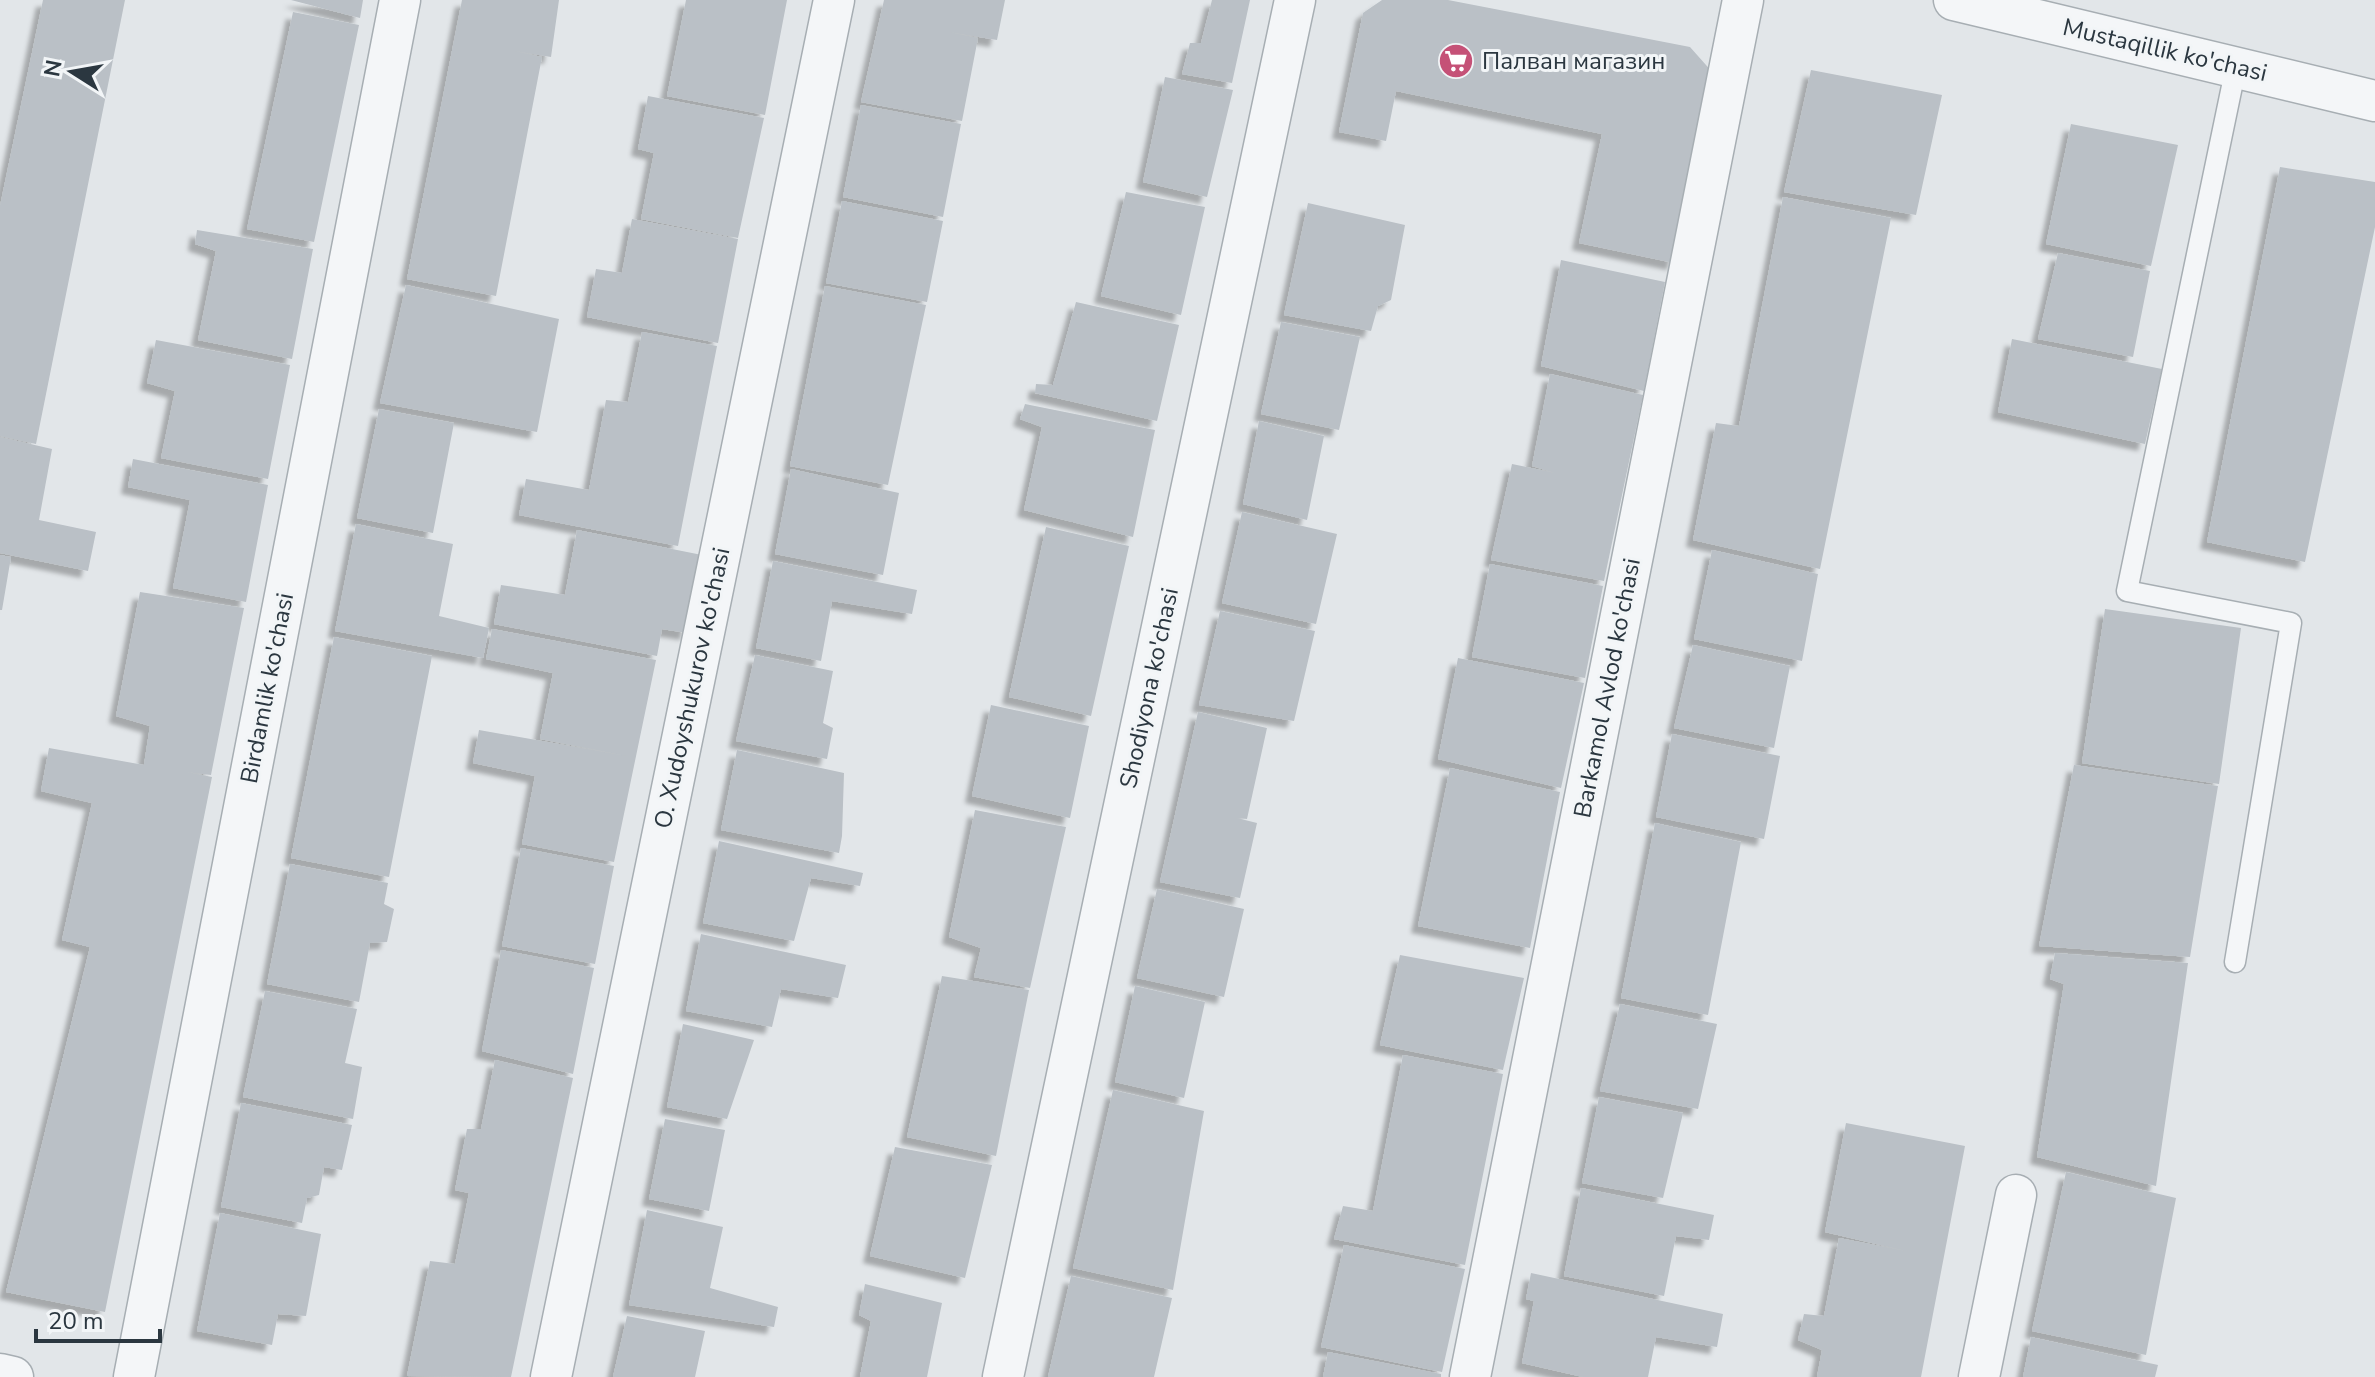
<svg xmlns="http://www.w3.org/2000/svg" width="2375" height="1377" font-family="'Nunito Sans',sans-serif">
<defs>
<filter id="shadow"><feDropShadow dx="-7" dy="7" stdDeviation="2" flood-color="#0004"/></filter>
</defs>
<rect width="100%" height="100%" fill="#e2e6e9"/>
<path fill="#bac0c6" filter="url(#shadow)" d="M43 0H125L36 444 0 436V206Z
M291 0H363L360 18Z
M462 0H559L551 57 515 51 542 57 496 296 407 279Z
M686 0H787L765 115 667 96Z
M884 0H1005L997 40 949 32 978 38 962 121 861 102Z
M1212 0H1250L1232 83 1182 74 1190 43H1201Z
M1382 0H1448L1690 47 1714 74 1674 263 1579 243 1602 134 1396 91 1386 141 1339 132 1363 13Z
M293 12 359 25 314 242 247 229Z
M1811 70 1942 95 1916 215 1784 192Z
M1165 77 1233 90 1207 197 1143 182Z
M648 96 764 118 738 238 641 219 654 153 638 149Z
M861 105 961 124 943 217 843 197Z
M2071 124 2178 145 2151 266 2046 244Z
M2280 167 2375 182V227L2305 562 2207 542Z
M1126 192 1205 207 1181 315 1101 296Z
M1783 197 1891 218 1820 569 1693 540 1716 423 1739 426Z
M842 201 943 221 927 302 826 283Z
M1308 203 1405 225 1391 300 1378 306 1371 331 1284 315Z
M632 219 738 239 718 343 587 317 596 269 622 273Z
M197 230 313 249 292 359 198 340 216 251 195 244Z
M2058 253 2150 271 2133 357 2038 339Z
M1561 260 1665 282 1644 391 1541 366Z
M406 285 559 319 537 432 380 403Z
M825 286 926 305 888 485 790 466Z
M1076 302 1179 325 1157 421 1035 393 1036 384 1053 385Z
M1281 322 1360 337 1339 430 1261 414Z
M642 332 717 346 678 546 519 515 526 479 589 490 606 400 628 402Z
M2012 339 2162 369 2145 444 1998 412Z
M156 340 290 365 268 479 161 458 175 391 147 383Z
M1550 374 1643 395 1604 581 1491 560 1512 464 1555 473 1532 466Z
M1025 404 1155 430 1133 537 1024 510 1042 427 1020 419Z
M379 409 454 423 433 533 357 518Z
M1259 421 1324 436 1307 520 1243 504Z
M0 437 52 449 39 520 96 532 88 571 0 553Z
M133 459 268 485 246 602 173 588 190 500 128 487Z
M791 469 899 493 883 575 775 554Z
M1242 512 1337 534 1316 624 1222 603Z
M356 524 453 544 439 616 489 628 483 658 335 631Z
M1046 527 1129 546 1091 716 1009 697Z
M577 530 702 555 687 633 662 629 657 656 494 624 501 585 565 595Z
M1712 550 1818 574 1802 661 1694 639Z
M0 555 11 557 2 610H0Z
M773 561 917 590 912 614 832 601 821 661 756 648Z
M1490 564 1603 586 1585 678 1472 657Z
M140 592 244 608 211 775 187 772 212 777 105 1312 6 1292 90 947 62 940 92 803 41 791 49 748 144 765 150 726 116 716Z
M2105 609 2241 628 2219 784 2082 763Z
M1220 611 1315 631 1294 721 1199 705Z
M492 629 656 660 614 862 522 844 535 776 473 763 479 730 627 756 540 739 553 673 486 659Z
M334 637 432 656 389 877 291 858Z
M1693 645 1790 666 1774 748 1674 728Z
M755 655 833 671 823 723 833 728 827 759 736 741Z
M1458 658 1584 683 1561 788 1438 759Z
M991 705 1089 726 1070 818 972 796Z
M1198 712 1267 728 1247 819 1237 818 1257 823 1240 898 1160 882Z
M1672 734 1780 756 1764 839 1656 817Z
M737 750 844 773 842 836 839 853 721 830Z
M2074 765 2218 786 2190 957 2039 946Z
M1450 768 1560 792 1530 948 1418 926Z
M975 810 1066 827 1030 988 974 977 981 948 949 937Z
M1655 823 1741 842 1708 1015 1621 998Z
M719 841 863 873 860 886 811 878 794 941 703 923Z
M521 848 614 866 595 964 502 946Z
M290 864 388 883 384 904 394 909 387 942 370 943 359 1002 267 984Z
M1157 889 1244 909 1224 997 1137 978Z
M701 934 846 965 838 998 781 989 772 1027 686 1011Z
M501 950 594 968 573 1074 482 1051Z
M2055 953 2188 963 2156 1186 2037 1157 2064 984 2050 979Z
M1400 955 1524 978 1503 1070 1380 1045Z
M942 976 1029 990 996 1156 907 1137Z
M1135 986 1205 1002 1184 1098 1115 1082Z
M265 991 357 1009 345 1063 362 1067 353 1119 243 1097Z
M1620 1004 1717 1024 1698 1109 1600 1091Z
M683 1024 754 1040 727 1119 667 1107Z
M1403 1055 1503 1074 1465 1265 1334 1239 1343 1206 1373 1211Z
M495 1060 573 1078 511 1377 407 1376 430 1261 455 1264 469 1193 455 1190 467 1129H481Z
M1113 1090 1204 1111 1173 1290 1073 1268Z
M1599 1097 1683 1113 1663 1198 1582 1183Z
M241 1103 352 1125 342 1170 324 1167 319 1195 307 1198 302 1223 221 1207Z
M665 1119 725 1130 709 1211 649 1199Z
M1846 1123 1965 1146 1921 1377H1817L1822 1350 1798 1340 1804 1314 1824 1316 1839 1238 1906 1251 1825 1232Z
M895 1147 992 1165 965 1278 870 1256Z
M2066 1172 2176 1198 2146 1355 2032 1331Z
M1581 1188 1714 1215 1709 1240 1676 1236 1664 1296 1564 1276Z
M647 1210 723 1227 710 1288 778 1307 774 1327 629 1305Z
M220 1213 321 1234 306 1316 278 1314 272 1345 197 1331Z
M1344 1245 1465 1269 1442 1372 1321 1347Z
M1531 1273 1723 1314 1717 1347 1656 1337 1648 1377H1583L1522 1363 1534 1301 1526 1299Z
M1071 1276 1172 1298 1154 1377H1048Z
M865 1284 942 1303 927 1377H860L871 1321 859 1315Z
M627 1316 705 1331 695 1377H613Z
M2031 1337 2158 1365 2155 1377H2023Z
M1328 1352 1441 1374V1377H1323Z"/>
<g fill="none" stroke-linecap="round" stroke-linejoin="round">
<g stroke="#a7aeb3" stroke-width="23">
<path id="service" d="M2235 962 2291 623 2127 591 2236 67"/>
</g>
<g stroke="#a7aeb3" stroke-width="43">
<path id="minor" d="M1954 0 2375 101
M0 1374 13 1377
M134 1377 400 0
M551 1377 834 0
M1003 1377 1295 0
M1470 1377 1743 0
M1979 1377 2016 1195"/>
</g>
<use href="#service" stroke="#f4f6f8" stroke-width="20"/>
<use href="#minor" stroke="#f4f6f8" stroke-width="40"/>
</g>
<defs>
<g id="supermarket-disc" transform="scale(1.8)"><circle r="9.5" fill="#c55177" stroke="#f2f5f7"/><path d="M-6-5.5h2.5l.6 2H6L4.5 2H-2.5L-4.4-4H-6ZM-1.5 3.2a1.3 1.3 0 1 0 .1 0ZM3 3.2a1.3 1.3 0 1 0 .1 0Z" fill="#fff"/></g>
</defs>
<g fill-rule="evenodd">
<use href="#supermarket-disc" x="1456" y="61"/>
</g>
<g text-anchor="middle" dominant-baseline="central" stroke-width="6" stroke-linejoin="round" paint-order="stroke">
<g font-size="24" fill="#2b3740" stroke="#f2f5f7">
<text transform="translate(2165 50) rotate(13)">Mustaqillik ko'chasi</text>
<text transform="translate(267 688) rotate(-79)">Birdamlik ko'chasi</text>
<text transform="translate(692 688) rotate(-78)">O. Xudoyshukurov ko'chasi</text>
<text transform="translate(1149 688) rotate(-78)">Shodiyona ko'chasi</text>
<text transform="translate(1607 688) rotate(-79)">Barkamol Avlod ko'chasi</text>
</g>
<g font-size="24" fill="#2b3740" stroke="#f2f5f7" text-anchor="start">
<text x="1482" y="61">Палван магазин</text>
</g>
</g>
<g transform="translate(72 72) rotate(281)" stroke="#f2f5f7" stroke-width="6" paint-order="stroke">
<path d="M0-6L14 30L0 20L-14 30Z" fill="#2b3740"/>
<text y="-12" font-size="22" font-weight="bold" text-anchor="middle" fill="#2b3740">N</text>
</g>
<path d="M36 1329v12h124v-12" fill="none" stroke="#2b3740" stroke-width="4"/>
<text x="48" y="1329" font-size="24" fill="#2b3740" stroke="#f2f5f7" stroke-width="6" paint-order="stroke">20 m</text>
</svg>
